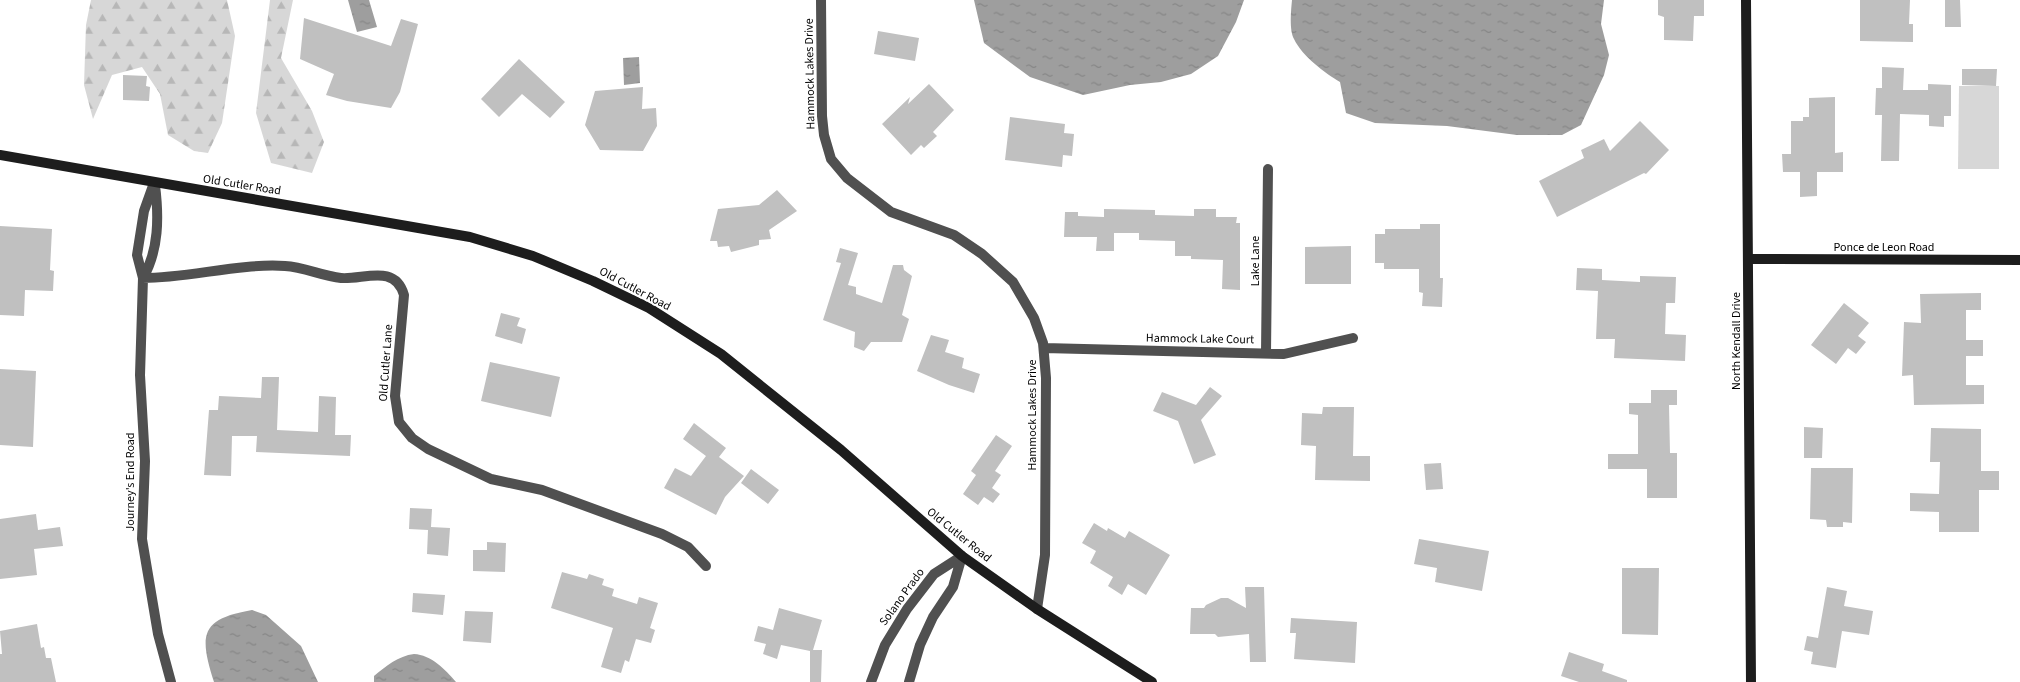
<svg xmlns="http://www.w3.org/2000/svg" width="2020" height="682" font-family="'Source Sans 3',sans-serif">
<defs>
<pattern id="forest-firs" width="22" height="20" patternUnits="userSpaceOnUse" patternTransform="scale(1.25)"><rect width="22" height="20" fill="#d7d7d7"/><path d="M5 1l3.5 6h-7zM16 11l3.5 6h-7z" fill="#b7b7b7"/></pattern>
<pattern id="water-ripples" width="26" height="14" patternUnits="userSpaceOnUse" patternTransform="scale(1.25)"><rect width="26" height="14" fill="#9e9e9e"/><path d="M2 4q2-2 4 0t4 0M15 11q2-2 4 0t4 0" fill="none" stroke="#868686"/></pattern>
</defs>
<rect width="100%" height="100%" fill="#fff"/>
<path fill="url(#forest-firs)" d="M91 0H227L235 36 222 123 208 153 194 151 168 135 160 94 142 67 112 75 93 119 84 85 86 25Z
M270 0H293L281 58 312 111 324 142 312 173 271 163 256 113Z"/>
<path fill="#d7d7d7" d="M1959 86H1999V169H1958Z"/>
<path fill="url(#water-ripples)" d="M348 0H369L377 27 357 32Z
M974 0H1244L1236 22 1218 56 1191 74 1161 82 1130 85 1083 95 1030 77 984 43Z
M1292 0H1604L1601 24 1609 55 1604 75 1581 125 1562 135H1517L1447 126 1375 123 1346 113 1340 82C1325 73 1302 56 1294 39 1289 30 1291 10 1292 0Z
M639 57 640 83 624 85 623 58Z
M252 610 266 615 301 646 318 682H214C199 635 200 619 252 610Z
M414 654C431 655 445 669 456 682H374V676C386 666 398 656 414 654Z"/>
<path fill="#c0c0c0" d="M1658 0H1704V16H1694L1693 41 1664 40V17L1658 15Z
M1860 0H1910L1909 24H1913V42L1860 41Z
M1945 0H1960L1961 27H1945Z
M304 18 391 46 401 19 418 24 400 92 391 108 347 101 326 95 334 74 300 59Z
M878 31 919 38 915 61 874 54Z
M519 59 565 102 550 118 522 94 499 117 481 99Z
M1882 67 1904 68 1903 90H1928V84L1951 85V116H1944V127L1929 126V115L1900 114 1899 161H1881L1882 115H1875L1876 88H1882Z
M1962 69H1997L1996 86 1962 85Z
M123 75 147 76 146 86 150 87 149 101 123 100Z
M929 84 954 110 933 132 937 136 924 148 921 145 911 155 882 124 910 97 908 104Z
M643 87 642 109 656 108 657 126 643 151 600 150 585 125 595 91Z
M1835 97V153L1843 152V172H1817V196L1800 197V172H1783L1782 154H1791V121H1803V117H1809V98Z
M1010 117 1065 124 1064 133 1074 134 1072 156 1063 155 1062 167 1005 160Z
M1640 121 1669 150 1646 174 1644 173 1557 217 1539 181 1584 158 1581 150 1604 139 1610 151Z
M777 190 797 211 769 230 771 239 759 240V245L731 252 729 246 718 247 717 241H710L718 209 759 205Z
M1104 209 1155 210V215L1194 216V209H1216V217H1237L1236 223H1240V290L1222 289 1223 260 1191 259V256H1175V241L1139 240V233H1114V251H1096L1097 237H1064L1065 212H1078V216L1104 217Z
M1420 224H1440V278H1443L1442 307 1422 306 1423 293 1419 292V269H1384V263H1375V234H1385V229H1420Z
M0 226 52 229 50 270 54 271 53 291 25 290 24 316 0 315Z
M1351 246V284H1305V247Z
M840 248 858 253 848 285 856 287V294L882 303 893 265H903L904 270 912 276 902 315 909 319 902 342H871L864 351 854 347 855 332 823 320 841 263 836 262Z
M1577 268 1602 269V280L1640 282V276L1676 277 1675 303H1666L1665 334 1686 335 1685 361 1614 358 1615 339H1596L1598 291 1576 290Z
M1981 293V310H1966V340H1983V356H1966V385H1984V404L1914 405 1913 375 1902 376 1904 322 1921 323 1920 294Z
M1844 303 1869 323 1858 336 1866 342 1856 354 1848 348 1836 364 1811 345Z
M501 313 520 318 517 326 526 329 522 344 495 336Z
M931 335 949 340 945 352 964 358 962 368 980 374 974 393 949 385 917 371Z
M490 362 560 377 551 417 481 401Z
M0 369 36 371 33 447 0 445Z
M262 377H279L277 430 318 432 319 396 336 397 335 435H351L350 456 256 452 257 436H232L231 476 204 475 209 410H218L219 396 261 398Z
M1210 387 1222 396 1201 420 1216 455 1194 464 1178 421 1153 411 1162 392 1196 405Z
M1651 390H1677V405H1669L1670 453H1677V498H1647V469H1608V454H1638V415L1629 414V403H1651Z
M1323 407H1354L1353 456H1370V481L1315 480 1316 446 1301 445 1302 413 1322 414Z
M694 423 726 448 719 457 744 476 725 497 716 515 664 488 675 468 691 476 706 456 683 439Z
M1804 427 1823 428 1822 458H1804Z
M1931 428 1981 429V471H1999V490H1979V532H1939V512L1910 511V493L1939 494 1940 462H1930Z
M996 435 1012 446 995 471 1001 475 992 488 1000 494 993 503 984 497 978 505 963 494 976 475 971 471Z
M1441 463 1443 489 1426 490 1424 464Z
M1811 468H1853L1852 523 1843 522V527H1827L1826 520 1810 519Z
M751 469 779 490 768 504 741 483Z
M410 508 432 509 431 527 450 528 448 556 427 554 428 530 409 529Z
M36 514 38 530 60 527 63 546 34 549 37 575 0 579V519Z
M1094 523 1107 531 1108 528 1125 538 1129 531 1170 555 1146 595 1128 584 1122 595 1108 586 1113 577 1090 563 1096 551 1082 543Z
M1419 539 1489 551 1482 591 1435 582 1437 568 1414 564Z
M487 542 506 543 505 572 473 571V550H487Z
M1622 568H1659L1658 635 1622 634Z
M562 572 587 579 589 574 604 579 602 585 614 589 612 596 637 604 639 597 658 603 650 628 655 630 651 643 636 639 629 662 625 660 621 673 601 667 613 628 551 608Z
M1245 587H1264L1266 662H1250L1249 634 1218 637 1215 634H1190L1191 608H1204L1206 605 1221 598H1228L1246 608Z
M1827 587 1847 591 1844 606 1873 611 1869 635 1842 631 1836 668 1811 664 1813 652 1804 650 1807 636 1818 638Z
M413 593 445 595 443 615 412 612Z
M779 608 822 620 813 650H822L821 682H810V651L781 645 777 659 763 654 766 644 754 641 758 626 773 630Z
M465 611 493 612 491 643 463 641Z
M1291 618 1357 622 1355 663 1294 659 1296 633H1290Z
M37 624 41 648 44 647 46 658H51L56 682H0V654H2L0 631Z
M1569 652 1604 664 1602 671 1627 680V682H1579L1561 676Z"/>
<g fill="none" stroke-linecap="round" stroke-linejoin="round">
<path stroke="#505050" stroke-width="10" d="M821 0 822 116 824 135 831 159 847 178 891 212 954 235 982 254 1013 282 1034 318 1043 343 1046 378 1045 555 1037 609
M154 183 144 211 137 255 143 278 140 375 145 461 142 539 158 634 171 682
M143 278C189 278 239 263 285 266 304 267 322 276 341 278 363 280 395 263 404 295L395 396 399 422 412 438 428 449 491 479 542 490 662 534 688 547 706 566
M143 278C159 250 159 217 155 185
M1044 348 1284 354 1353 338
M1266 353 1268 169
M871 682 885 645 907 609 934 574 962 556
M909 682 920 645 933 617 953 587 962 556"/>
<path stroke="#1d1d1d" stroke-width="10" d="M1746 0 1751 682
M0 155 470 237 533 256 593 281 649 308 721 354 841 450 962 556 1037 609 1152 682
M1748 259 2020 260"/>
</g>
<g text-anchor="middle" dominant-baseline="central" stroke-width="4" stroke-linejoin="round" paint-order="stroke">
<g font-size="12" fill="#000" stroke="#fff">
<text transform="translate(810 74) rotate(-91)">Hammock Lakes Drive</text>
<text transform="translate(242 185) rotate(9)">Old Cutler Road</text>
<text x="1884" y="247">Ponce de Leon Road</text>
<text transform="translate(1255 261) rotate(-90)">Lake Lane</text>
<text transform="translate(635 289) rotate(28)">Old Cutler Road</text>
<text transform="translate(1200 339) rotate(1)">Hammock Lake Court</text>
<text transform="translate(1736 341) rotate(-90)">North Kendall Drive</text>
<text transform="translate(386 363) rotate(-86)">Old Cutler Lane</text>
<text transform="translate(1032 415) rotate(-90)">Hammock Lakes Drive</text>
<text transform="translate(130 482) rotate(-90)">Journey's End Road</text>
<text transform="translate(959 535) rotate(39)">Old Cutler Road</text>
<text transform="translate(902 597) rotate(-54)">Solano Prado</text>
</g>
</g>
</svg>
